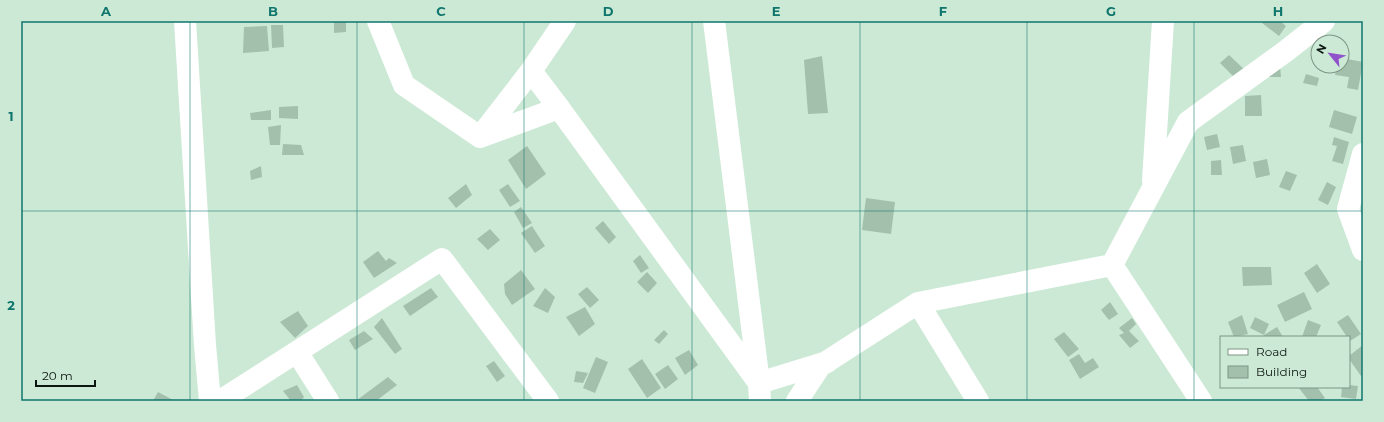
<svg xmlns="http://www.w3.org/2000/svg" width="1384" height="422" font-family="Montserrat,sans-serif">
<rect width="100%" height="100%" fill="#cce9d5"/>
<path fill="#a3c0ad" d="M334 21H346V32L334 33Z
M1263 21H1280L1286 26 1279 36 1262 23Z
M271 25H283L284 47 272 48Z
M267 26 269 51 243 53 244 27Z
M1229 55 1248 73 1238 81 1220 63Z
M822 56 828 113 808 114 804 60Z
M1342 58 1363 62 1358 90 1347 88 1349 77 1335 75 1337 66H1342Z
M1280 65 1281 77H1263Z
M1306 74 1319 78 1317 86 1303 83Z
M1261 95 1262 116H1245V96Z
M298 106V119L279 118V107Z
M271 110V120H251L250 113Z
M1334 110 1357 117 1352 134 1329 127Z
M281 125 280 145H270L268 127Z
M1217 134 1220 147 1207 150 1204 137Z
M1334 137 1349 142 1343 164 1332 161 1337 146 1332 145Z
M283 144 301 145 304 155H282Z
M1243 145 1246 161 1233 164 1230 147Z
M527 146 546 174 526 189 508 160Z
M1267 159 1270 175 1256 178 1253 162Z
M1221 160 1222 175H1211V161Z
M261 166 262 177 251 180 250 171Z
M1286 171 1297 175 1290 191 1279 187Z
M1327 182 1336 187 1328 205 1318 200Z
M466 184 472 195 456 208 448 198Z
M508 184 520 201 510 207 499 190Z
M866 198 895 202 891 234 862 230Z
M521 207 532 223 523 228 514 212Z
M603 221 616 237 609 244 595 228Z
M532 226 545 246 535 253 521 233Z
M490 229 500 240 488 250 477 239Z
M378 251 386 261 389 258 397 263 374 278 363 262Z
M640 255 649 268 641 273 633 261Z
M1317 264 1330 284 1317 293 1304 273Z
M1242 267H1271L1272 285 1243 286Z
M521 270 535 289 512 305 505 294 504 284Z
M647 272 657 283 648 293 637 282Z
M587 287 599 300 590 308 578 294Z
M431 288 438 297 410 316 403 306Z
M545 288 555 297 548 313 533 306Z
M1304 292 1312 309 1285 322 1277 305Z
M1110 302 1118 314 1109 320 1101 310Z
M585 307 595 324 579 336 566 317Z
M298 311 308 326 295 338 280 322Z
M1242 315 1248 334 1234 337 1228 322Z
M1348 315 1361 334 1350 341 1349 337H1347L1337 322Z
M1255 317 1269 324 1264 335 1250 328Z
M382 318 402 349 395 354 374 327Z
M1132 318 1136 324 1129 331 1139 341 1130 348 1119 335 1124 333 1119 328Z
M1308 320 1321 325 1316 337H1302Z
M1277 327 1283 337H1265L1264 335Z
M664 330 668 334 659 344 654 340Z
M364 331 373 339 355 350 349 340Z
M1064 332 1079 349 1068 357 1054 339Z
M1363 345V375L1361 376 1349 359V356Z
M689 350 698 365 685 375 675 358Z
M1079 354 1085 363 1093 358 1099 367 1080 379 1069 360Z
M596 357 608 362 595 393 583 388Z
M642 359 661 388 647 398 628 369Z
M494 361 505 376 497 382 486 366Z
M668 365 678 379 665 389 655 374Z
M576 371 588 373 583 383 574 382Z
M388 377 397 385 376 401H358L357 400Z
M297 385 304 397 301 401H291L283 391Z
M1349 385 1358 386 1356 399 1341 397 1342 387H1349Z
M1298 387H1317L1325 398 1320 401H1309Z
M158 392 175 401H153Z"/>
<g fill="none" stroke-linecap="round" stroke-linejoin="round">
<path stroke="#fff" stroke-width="22" d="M185 21 205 345 210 401
M378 21 404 85 480 137 559 108
M714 21 759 383 760 401
M531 71 559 108 759 383 827 362
M480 137 531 71 565 21
M1363 154 1348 209 1363 250
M1153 181 1163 21
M1112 265 1188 122 1286 51 1324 21
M1112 265 1201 401
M918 303 978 401
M297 352 328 401
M220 401 442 259 548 401
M797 401 820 366 918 303 1112 265"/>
</g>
<path fill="none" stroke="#0f766e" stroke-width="1" stroke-opacity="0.55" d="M190 21V401M357 21V401M524 21V401M692 21V401M860 21V401M1027 21V401M1194 21V401M21 211H1363"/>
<rect width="1384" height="422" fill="none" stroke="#cce9d5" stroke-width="44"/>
<rect x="1220" y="336" width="130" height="52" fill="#cce9d5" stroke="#7f9586"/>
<rect x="1228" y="349" width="20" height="6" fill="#ffffff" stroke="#7f9586"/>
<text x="1256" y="356" font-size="12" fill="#0c1610">Road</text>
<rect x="1228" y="366" width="20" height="12" fill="#a3c0ad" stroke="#7f9586"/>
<text x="1256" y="376" font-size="12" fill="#0c1610">Building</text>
<g transform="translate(1330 54) rotate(300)"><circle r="19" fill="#cce9d5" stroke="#7f9586"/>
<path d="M0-3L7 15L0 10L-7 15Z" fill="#9153c9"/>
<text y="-6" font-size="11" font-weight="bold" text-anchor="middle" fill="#0c1610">N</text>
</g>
<path d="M36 380v6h59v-6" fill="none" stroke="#0c1610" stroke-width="2"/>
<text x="42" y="380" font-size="12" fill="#0c1610" stroke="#cce9d5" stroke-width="3" paint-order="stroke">20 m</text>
<rect x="22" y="22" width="1340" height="378" fill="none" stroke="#0f766e" stroke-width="1.5"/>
<g font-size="13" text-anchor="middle" font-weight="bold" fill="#0f766e">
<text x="106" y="16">A</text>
<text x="273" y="16">B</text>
<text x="441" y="16">C</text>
<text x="608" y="16">D</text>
<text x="776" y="16">E</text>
<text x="943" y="16">F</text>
<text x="1111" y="16">G</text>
<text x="1278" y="16">H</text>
<text x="11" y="121">1</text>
<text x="11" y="310">2</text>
</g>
</svg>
